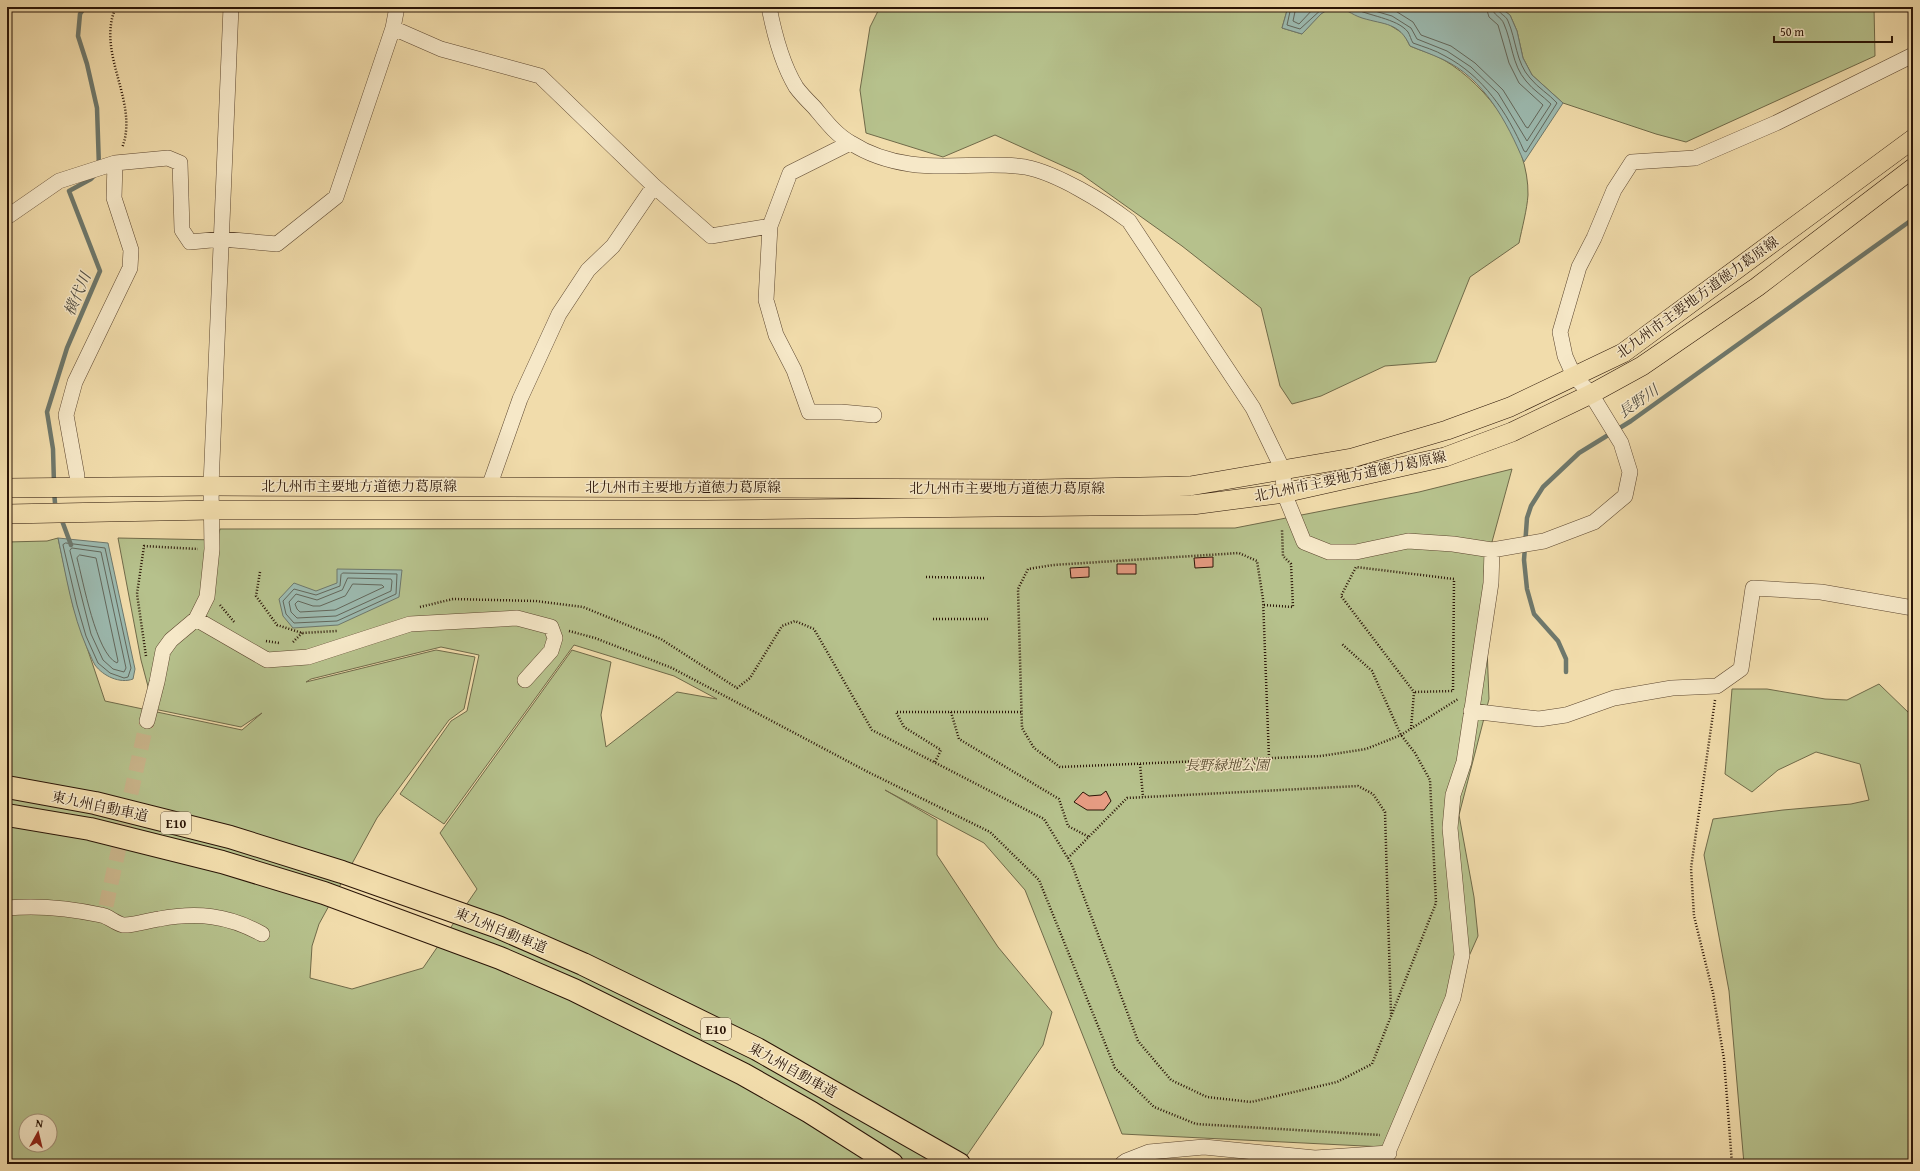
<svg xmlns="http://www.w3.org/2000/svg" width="1920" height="1171" font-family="'Gentium Book Plus','Noto Serif JP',serif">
<rect width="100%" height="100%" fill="#f1dcab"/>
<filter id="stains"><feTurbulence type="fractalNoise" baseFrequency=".005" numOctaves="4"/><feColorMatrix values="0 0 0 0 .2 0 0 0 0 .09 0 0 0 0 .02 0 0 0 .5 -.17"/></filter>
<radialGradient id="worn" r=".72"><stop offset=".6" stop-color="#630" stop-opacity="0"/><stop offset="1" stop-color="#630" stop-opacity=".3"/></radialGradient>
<path fill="#b6c18c" stroke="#706a49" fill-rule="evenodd" d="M880 7H1288L1282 28 1302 34 1321 13 1332 7 1345 9 1361 17 1388 24 1404 34 1410 46C1421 51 1434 54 1444 60 1488 86 1529 142 1528 195 1527 210 1522 228 1519 243L1470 277 1436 362 1385 366 1321 396 1292 404 1280 386 1261 308 1182 246 1081 174 995 135 943 157 866 133 860 90 870 27Z
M1499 7H1874L1875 56 1686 142 1656 134 1563 103 1532 75 1523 58 1517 31 1510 15Z
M1512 469 1484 571 1489 699 1459 815 1474 897 1478 936 1384 1147 1122 1134 1025 890 984 843 885 790 937 820V855L998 947 1052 1012 1043 1045 961 1164H7V542L47 541 58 538 73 606 105 701 242 730 262 713 241 727 154 709 141 660 118 538 217 540 220 529 1235 528 1419 492ZM574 645 674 676 717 699 677 692 606 747 601 715 611 662 572 650 440 833 477 889 423 968 352 989 310 978 312 946 319 924 377 818 449 720 464 709 475 657 436 650 306 682 311 679 441 647 479 655 467 711 451 721 400 794 444 824ZM26 1121H50V1145H26Z
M1879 684 1910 714 1913 722V1164H1744L1729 991 1704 855 1713 819 1783 810 1851 804 1869 800 1860 764 1816 752 1778 770 1752 792 1725 774 1732 689H1767L1825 699 1847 700Z"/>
<path fill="#9cbab0" stroke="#6e786c" d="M1288 7H1332L1321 14 1302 34 1282 28Z
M1333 7H1499L1510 15 1517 31 1523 58 1532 75 1563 103 1524 162C1507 122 1484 78 1442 59 1431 54 1420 50 1410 46 1399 22 1385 25 1362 18 1350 14 1348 9 1333 7Z
M58 538 108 543 135 669 133 679C120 684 103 676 95 665 92 660 90 654 87 648 72 614 66 575 58 538Z
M337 569 402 570 399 597 338 625 293 628 283 616 279 599 294 583 316 591 337 583Z"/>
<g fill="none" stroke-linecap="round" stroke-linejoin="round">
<path stroke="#63675b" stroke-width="1" d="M1291 7 1287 25 1300 29 1324 7
M1296 7 1293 21 1299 24 1315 7
M1351 7C1367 16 1397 18 1408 32 1410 35 1411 40 1413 43 1424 47 1435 50 1445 56 1483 76 1507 112 1524 151L1526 152 1557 103C1549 94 1538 88 1530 78 1516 63 1516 39 1508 21 1506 15 1498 14 1497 7
M1361 7 1392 16 1411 28 1417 39 1447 51 1471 67 1498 93 1527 141 1551 104C1543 96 1533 90 1526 81 1512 65 1512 42 1504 24 1501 16 1493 16 1492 7
M1383 7 1394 10 1413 22 1421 35 1451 46 1475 63 1503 90 1526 127 1528 128 1543 105 1519 83 1509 63 1498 25 1489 17 1486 7
M66 543 105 548 131 668 128 677 124 678 110 673 98 663 86 636 77 605 63 545Z
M72 548 101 552 126 668 124 672 113 669 103 660 91 634 70 551Z
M80 555 96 558 118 661 117 663C96 654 83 580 77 558Z
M343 573 397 574 396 594 337 621 294 623 286 614 283 601 294 589 316 595 340 586 341 575Z
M348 578 391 579 392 581 391 591 336 616 297 618 291 612 289 602 296 594 317 600 342 590Z
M353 584 382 585 384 587 335 610 300 612 297 609 295 604 298 601 313 606H320L345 596Z"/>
<path stroke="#6e786c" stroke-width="4.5" d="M85 7 80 14 78 36 87 64 97 108 99 167
M54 484 53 449 47 412 67 348 100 271 69 191 91 179 95 175
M54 491 55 503 57 509
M61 518 71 545
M1566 672V659L1558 641 1534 614 1527 589 1524 560 1527 518 1531 506 1543 487 1579 453 1631 421 1913 219"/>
</g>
<path fill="#e79c83" stroke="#2a1406" d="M1213 557V567L1195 568 1194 558Z
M1117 564H1136V574H1117Z
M1089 567V577L1071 578 1070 568Z
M1106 791 1111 801 1104 810H1087L1074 802 1083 792 1089 796 1101 795Z"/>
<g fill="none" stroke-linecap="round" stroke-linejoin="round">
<path stroke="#c9b48a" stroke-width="15" stroke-dasharray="15 8" stroke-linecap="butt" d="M106 906 147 721"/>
<g stroke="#5c462f" stroke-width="16">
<path id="minor" d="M769 7C774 33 782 64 796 87 801 94 808 101 814 107 825 120 836 135 851 143 868 154 890 161 910 164 948 170 987 161 1025 167 1057 173 1104 202 1129 221L1253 408 1283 470 1284 493 1304 542 1329 552H1356L1408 541 1453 544 1492 550 1544 541 1594 522 1625 496 1630 472 1621 443 1591 394 1574 376 1565 356 1560 332 1579 267 1594 238 1614 190 1632 162 1695 158 1776 123 1913 55
M393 28 441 49 540 76 654 186 711 236 770 226
M850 143 790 173 770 226 766 300 776 335 794 370 809 412H841L874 415
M7 217 59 181 115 163 168 158 180 163 182 230 190 242 222 239 277 244 336 197 393 28 397 7
M77 476 66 415 75 382 130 268 131 250 114 198 115 163
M489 487 520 399 559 314 588 270 613 246 654 186
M196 619 267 660 308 657 410 624 517 618 551 627 555 638 551 651 525 680
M1471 711 1539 719 1566 715 1614 698 1672 688 1717 686 1741 669 1753 588 1821 592 1913 608
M147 721 157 682 163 651 171 640 196 619 207 597 212 549 211 486 231 7
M7 908C39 905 69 908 101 915 108 916 115 923 123 925 131 926 150 920 159 919 197 912 228 915 262 934
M1122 1164 1126 1161 1149 1152 1204 1147 1315 1158 1389 1153
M1383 1164 1453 998 1462 955 1450 828 1453 795 1464 762 1491 583 1492 550"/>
</g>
<g stroke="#2a1406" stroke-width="20">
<path id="major" d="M7 488 211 486 1041 489 1190 486 1352 458 1447 430 1510 407 1623 353 1913 139
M7 514 211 510H705L1192 505 1284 493 1445 457 1512 432 1591 394 1642 366 1757 287 1913 168"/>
</g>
<g stroke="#2a1406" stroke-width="24">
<path id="highway" d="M7 787 95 803 230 837 342 872 498 927 583 964 757 1049 959 1164
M7 815 90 829 222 862 324 893 500 958 574 990 743 1074 810 1112 892 1164"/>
</g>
<path stroke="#2a1406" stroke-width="2.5" stroke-dasharray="1 2" stroke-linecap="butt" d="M116 7C95 53 140 102 122 148
M260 572 256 596 277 625 302 633 337 631
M926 577 986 578
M220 605 235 623
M1264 605 1293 607 1291 564 1283 556 1282 530
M420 607 453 599 536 601 583 607 661 639 737 688 750 678 782 626 795 621 814 629 872 730 1044 819 1072 865 1138 1041 1171 1080 1207 1097 1251 1102 1337 1082 1372 1064 1436 903 1430 780 1415 753 1401 735 1372 671 1342 644
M933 619H988
M569 631 595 638 672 668 868 772 990 832 1039 880 1115 1068 1154 1107 1196 1124 1380 1135
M266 641 279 643
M293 642 302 633
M146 656 137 594 144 546 198 549
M1715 700 1691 868 1694 916 1713 993 1724 1059 1732 1164
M951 712 959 739 1059 799 1068 826 1089 837
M1411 729 1414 692 1341 596 1356 567 1454 579 1453 691 1414 692
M1269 758 1263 599 1257 561 1239 553 1053 565 1028 569 1018 589 1022 728 1034 748 1060 767 1321 756 1366 749 1401 735 1458 699
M935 762 941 750 904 727 896 712H1022
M1140 764 1143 797
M1068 858 1127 798 1358 786 1373 794 1385 812 1391 1014"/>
<use href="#minor" stroke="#f6e8c8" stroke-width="15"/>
<use href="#major" stroke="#f1dcab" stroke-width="19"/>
<use href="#highway" stroke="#f1dcab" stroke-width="22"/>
</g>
<g text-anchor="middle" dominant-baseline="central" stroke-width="3" stroke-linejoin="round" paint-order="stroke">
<g fill="#f6e8c8" stroke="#675440" stroke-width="1">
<rect x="161" y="812" width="30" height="22" rx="3"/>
<rect x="701" y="1018" width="30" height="22" rx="3"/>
</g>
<g font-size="13" font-weight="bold" fill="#2a1406">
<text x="176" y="823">E10</text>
<text x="716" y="1029">E10</text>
</g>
<g font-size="14" fill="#2a1406" stroke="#f6e8c8">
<text transform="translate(1697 297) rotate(-36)">北九州市主要地方道徳力葛原線</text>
<text transform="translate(1350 476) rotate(-12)">北九州市主要地方道徳力葛原線</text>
<text x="359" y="486">北九州市主要地方道徳力葛原線</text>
<text x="683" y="487">北九州市主要地方道徳力葛原線</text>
<text x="1007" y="488">北九州市主要地方道徳力葛原線</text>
<text transform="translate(100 806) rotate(12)">東九州自動車道</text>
<text transform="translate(501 930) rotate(22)">東九州自動車道</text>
<text transform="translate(793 1070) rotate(29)">東九州自動車道</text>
</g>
<g font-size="14" font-style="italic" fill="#54482e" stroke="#f6e8c8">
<text x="1227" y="765">長野緑地公園</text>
</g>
<g font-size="15" font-style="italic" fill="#524e42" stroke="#f6e8c8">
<text transform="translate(77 294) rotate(-67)">横代川</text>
<text transform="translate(1638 401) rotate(-35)">長野川</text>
</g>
</g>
<rect width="1920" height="1171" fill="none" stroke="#f1dcab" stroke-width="24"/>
<rect x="8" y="8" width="1904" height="1155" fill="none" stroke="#2a1406" stroke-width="2"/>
<rect x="12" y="12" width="1896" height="1147" fill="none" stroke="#2a1406"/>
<g transform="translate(38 1133) rotate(8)"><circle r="19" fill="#f6e8c8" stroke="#a4937a"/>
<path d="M0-3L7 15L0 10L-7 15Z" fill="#8f2418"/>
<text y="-6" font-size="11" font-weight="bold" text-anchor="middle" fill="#2a1406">N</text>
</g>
<path d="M1774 36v6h118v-6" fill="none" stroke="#2a1406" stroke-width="2"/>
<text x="1780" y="36" font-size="12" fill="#2a1406" stroke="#f6e8c8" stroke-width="3" paint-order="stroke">50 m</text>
<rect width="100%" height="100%" filter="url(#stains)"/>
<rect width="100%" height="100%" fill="url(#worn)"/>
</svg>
